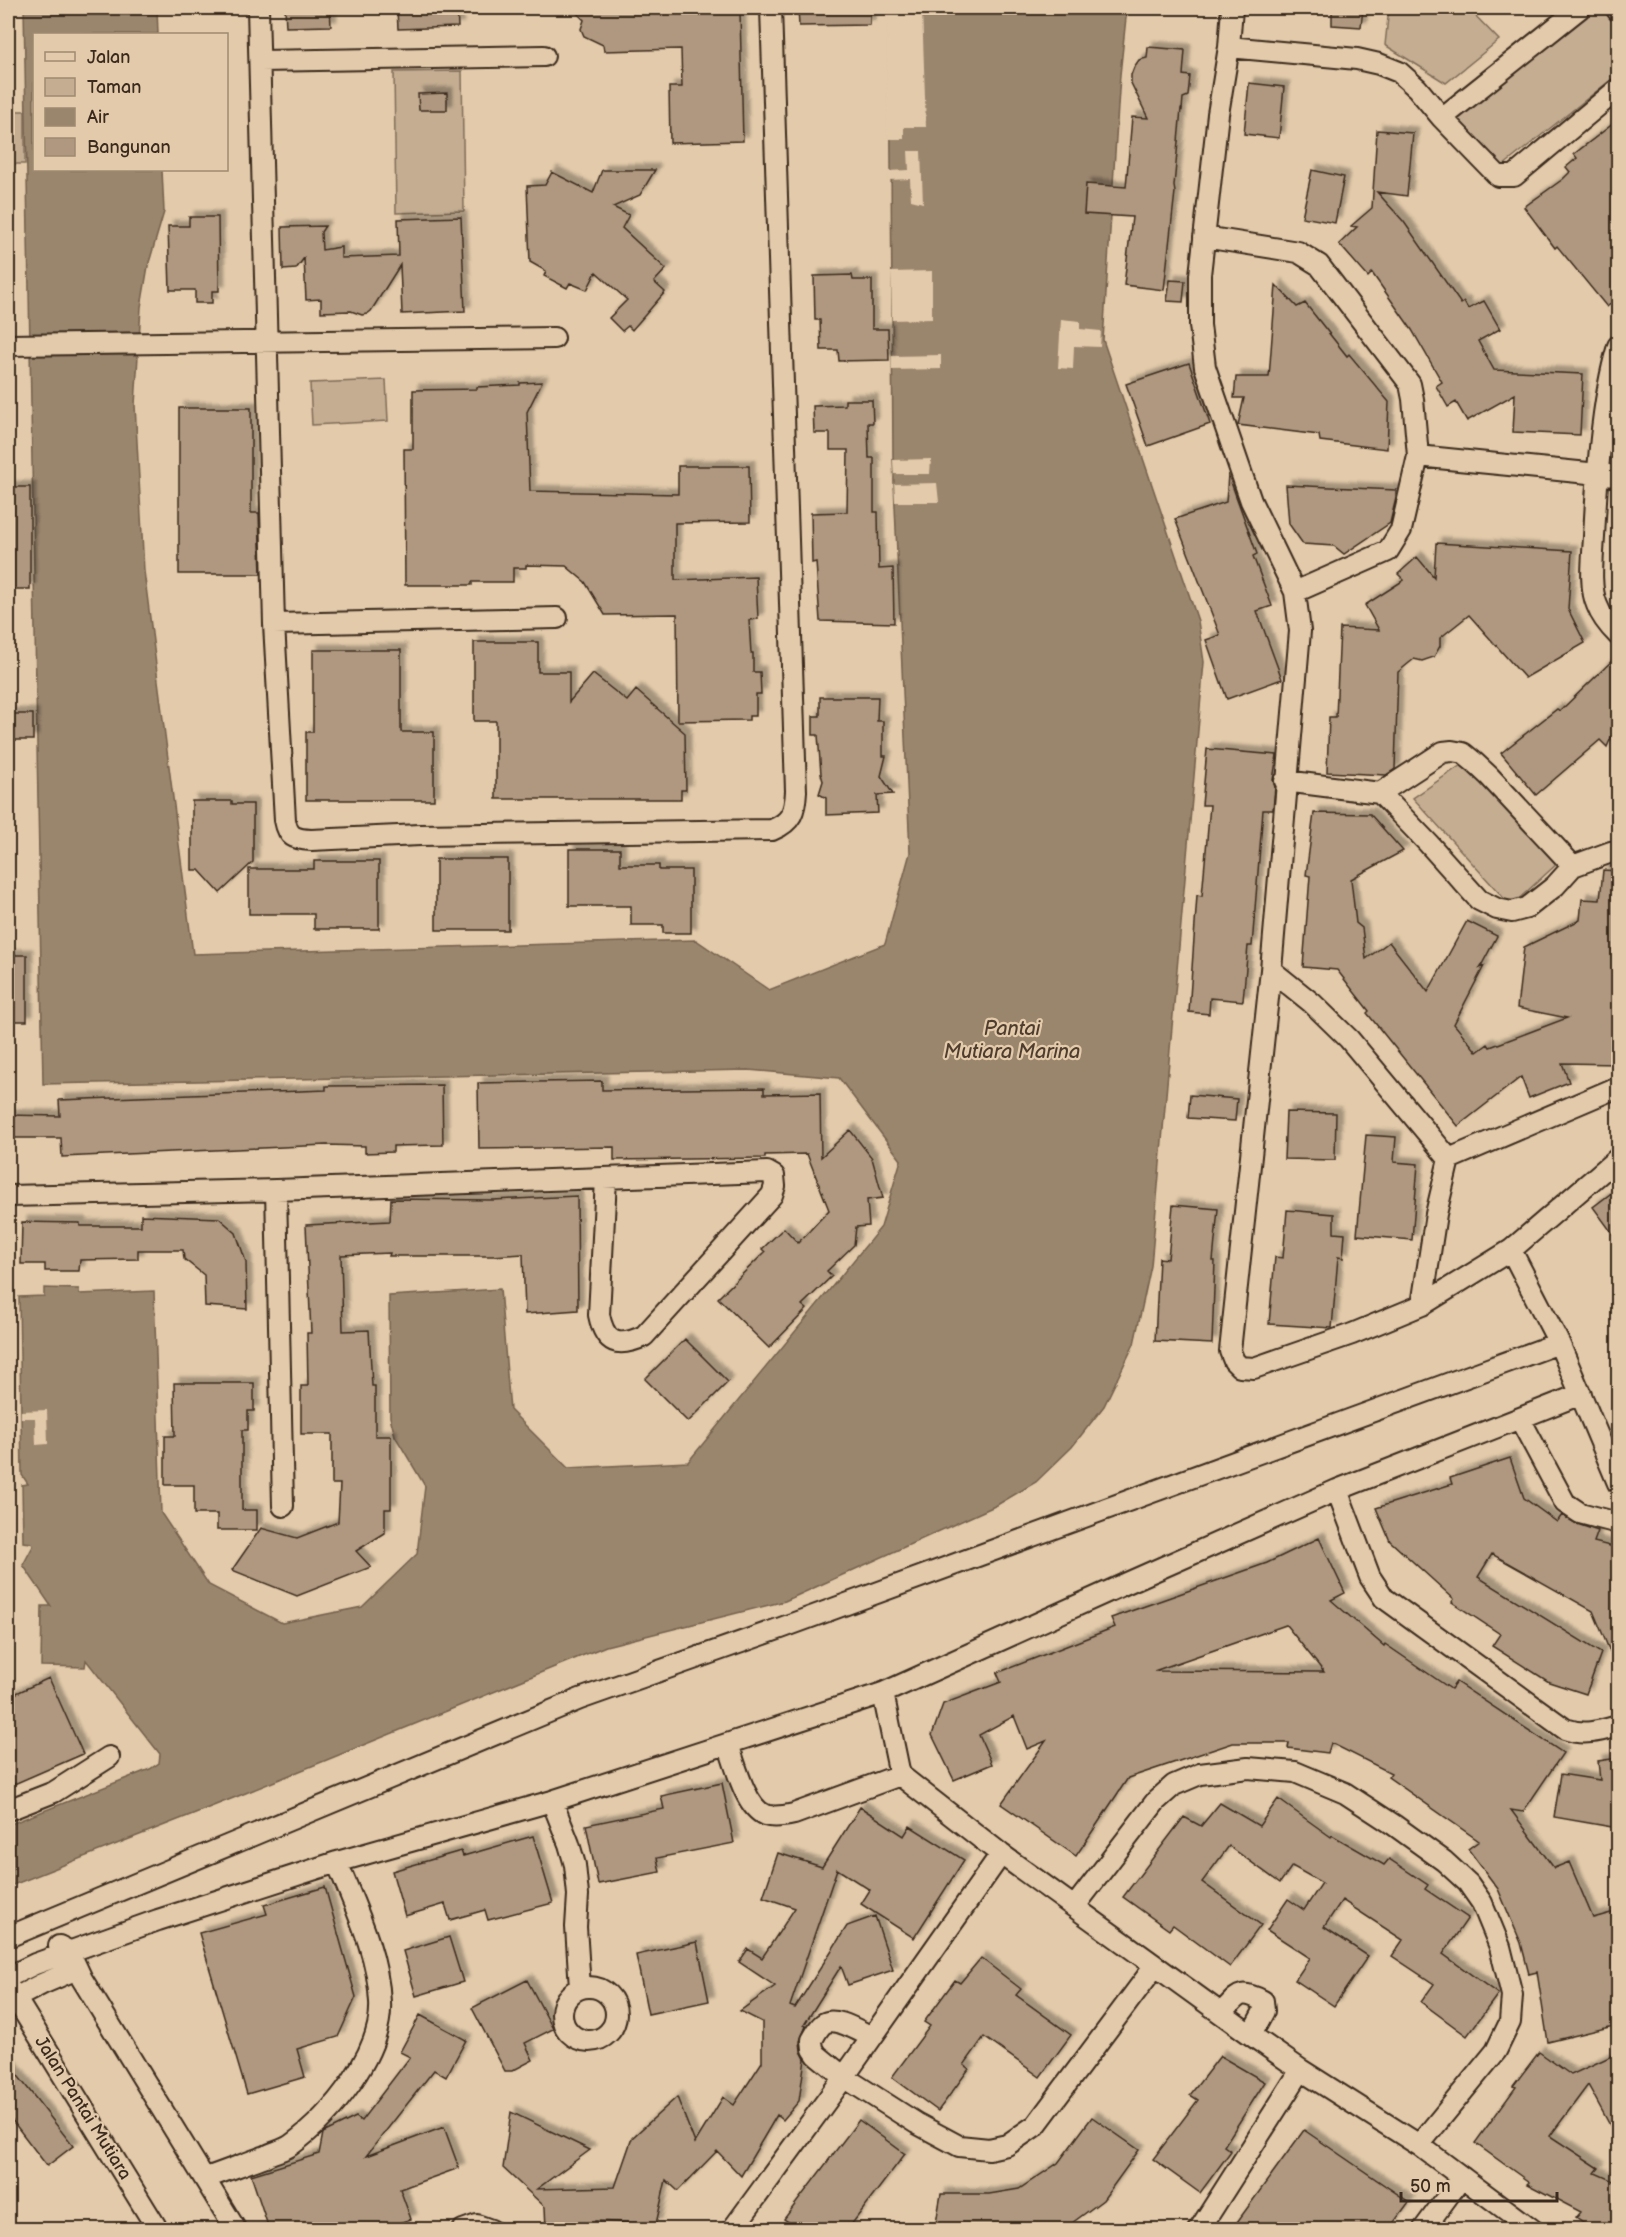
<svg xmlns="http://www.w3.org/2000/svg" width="1626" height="2237" font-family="'Balsamiq Sans',sans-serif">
<defs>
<filter id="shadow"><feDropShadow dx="5.5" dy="-5.5" stdDeviation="1.5" flood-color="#0004"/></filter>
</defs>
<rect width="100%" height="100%" fill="#e2caaa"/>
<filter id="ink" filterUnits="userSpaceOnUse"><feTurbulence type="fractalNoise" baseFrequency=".0167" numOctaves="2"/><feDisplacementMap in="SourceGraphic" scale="12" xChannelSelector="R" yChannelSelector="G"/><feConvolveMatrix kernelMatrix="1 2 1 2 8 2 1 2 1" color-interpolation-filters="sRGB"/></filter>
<g filter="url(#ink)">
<path fill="#c4ad91" stroke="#806c58" stroke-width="1.5" d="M1389 8H1468L1499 40 1446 83 1385 45Z
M1593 8H1601L1618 24V74L1499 169 1456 118Z
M462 71 464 211 396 213 394 72Z
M8 111H25V164H8Z
M386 380 388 421 312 425 310 383Z
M1467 761 1559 862 1511 906 1413 798Z"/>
<path fill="#9a856d" stroke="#74614d" stroke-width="1.5" d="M24 8H157L158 34H34V170H162L164 212 148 266 141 307 135 405 144 571 193 954 696 940 769 990 885 944 910 853 893 460 890 8H1127L1120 75 1103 340 1198 621 1204 662 1151 1266 1134 1344 1104 1406 1072 1447 1036 1482 997 1505 785 1601 606 1646 236 1797 8 1887V1825L150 1769 159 1763 160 1754 86 1660 85 1667 41 1666 42 1606H51L23 1565 33 1546 32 1543 23 1542 22 1485 28 1484 22 1475 19 1297 44 1296V1288L79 1289V1294L154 1291 161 1513 209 1585 282 1623 362 1607 417 1554 425 1486 395 1436 390 1417 389 1296 500 1289 510 1410 568 1468 688 1462 881 1227 901 1160 839 1078 748 1070 43 1084Z"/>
<path fill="#e2caaa" d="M887 8H922L926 127H904V139H888Z
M908 151H921L923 203 911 200 910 179 889 180 888 171 909 170Z
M932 271V319L892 320 891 272Z
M1061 319 1080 321V329L1101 331 1100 347 1074 346 1073 369 1058 368Z
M941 355V369L892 370V356Z
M931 459 930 474H894V484L937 483 939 502H895L893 460Z
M47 1410 48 1444 36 1445 35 1418H21V1411Z"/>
<path fill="#af987f" stroke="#3b2a1e" stroke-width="1.5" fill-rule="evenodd" filter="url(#shadow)" d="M285 8H330L331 26 286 27Z
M397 8H457L458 27 398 29Z
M572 8H653L655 12 740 11 743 141 670 143 669 87H682L681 49 604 51 603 45 584 36 581 29 584 20Z
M798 8H870V25L799 26Z
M1332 8H1363L1361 27 1332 25Z
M1148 47 1185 50 1183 75 1190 76 1188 96 1183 98 1182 110 1181 109 1174 186 1175 192 1164 290 1124 285 1132 217 1084 214 1086 184 1126 187 1132 117 1148 118 1131 83V75L1134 67 1139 60 1147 58Z
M1249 83 1284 87 1279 138 1244 134Z
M447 93V110H419L418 94Z
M1618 120V297L1607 307 1557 246 1555 248 1524 207 1563 179 1570 172 1566 167 1577 158 1574 154Z
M1377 130 1413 133 1407 196 1377 192 1404 222 1461 304 1464 302 1468 309 1484 301 1500 329 1478 341 1494 370 1583 374 1580 435 1513 432 1515 394 1467 421 1456 402 1448 407 1436 386 1442 382 1412 330 1372 273 1368 277 1339 244 1357 227 1351 226 1372 208Z
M602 170H655L640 195 613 207 629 215 622 228 666 269 654 282 665 292 632 330 628 326 622 331 609 318 627 300 596 272 587 290 570 283 567 288 544 276 546 271 530 262 527 186 545 185 552 172 593 193Z
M1312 170 1344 177 1335 223 1302 217Z
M189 217H218L219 291H212V303H195V290H170L168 226H189Z
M461 217 465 311 402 314 400 265 371 311 367 314 362 315 351 311 321 312V299L306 300 304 258 296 269 283 270 282 227 325 226 321 232 322 250 341 247V258L399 256 398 219Z
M852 275 853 280H872V329H888L889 360 839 361 838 350H821L820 320H815L814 276Z
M1170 280 1185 281 1183 302 1167 301Z
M1276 285 1297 307 1305 303 1347 356 1349 354 1389 402 1387 449 1320 441 1319 435 1238 425 1244 398H1234L1236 377H1269Z
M1189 363 1210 424 1148 446 1126 384Z
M542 382 527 412 530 491 678 494V466H749L750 522 675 523V580L756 577 758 619 749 620 751 653H753V672H760L761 694H756V716H749V720L678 721 677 614 605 615 585 582 566 566 526 565V568H513V582H472V585H405L404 449H413V390L477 389V387L520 385V383Z
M845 400H872L873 423H868L869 458H874V512H878L879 569 893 568 894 623 820 621 816 562 812 563 811 513 847 512 848 450H830V433H814L813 406 845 405Z
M179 408H251V513H259L261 574H179Z
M1228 474 1257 554 1253 556 1272 606 1257 611 1282 679 1227 699 1206 640 1220 635 1175 519 1226 502Z
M1286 485 1396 490V498L1390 523 1344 554 1334 546 1303 544 1289 524Z
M8 487H30V589H8Z
M1436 543 1572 551 1568 609 1585 643 1525 678 1469 615 1440 638V646L1434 657 1422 661 1414 659 1398 672 1395 769 1386 775 1327 772 1329 717H1336L1340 628 1379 630 1365 605 1404 580 1398 574 1417 557 1434 577Z
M474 642H538V672H569V702L593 674 627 701 636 690 685 733 686 790H681V799H496V721H474Z
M313 650H401V732H434V800H306V732H313Z
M1618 655V722L1607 747 1600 740 1536 795 1501 753 1557 709 1560 711Z
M820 697H878L877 721H883V756H886L881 776 893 794 877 795 878 813 826 815V798L819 794 823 781 821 774 818 735H813V716H820Z
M8 714H33V740H8Z
M1207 749 1277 755 1273 780 1275 787 1273 810H1263L1252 946H1248L1243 1001 1210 998 1209 1014 1189 1012 1197 895 1202 896 1210 805H1202Z
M192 801H232V804H253V862L220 893 199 870H192Z
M1314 813 1370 814 1403 851 1351 879 1356 923 1362 928 1366 959 1389 942 1428 992 1467 921 1497 936 1480 968 1484 966 1454 1024 1477 1052 1488 1044 1490 1047 1567 1018 1517 1008 1524 947 1580 920 1582 899 1600 900 1603 870 1618 871V1064L1562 1063 1569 1082 1529 1098 1521 1077 1458 1126 1367 1013 1369 1011 1337 970 1303 967 1310 876 1306 875Z
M569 849H620V865H659V870H691V933H663V925H631V906H569Z
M436 859H508V930H436Z
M314 861H379V929H314V914H249V869H314Z
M8 955H27V1021H8Z
M602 1081V1090L764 1088V1094L820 1093 821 1157 850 1130 872 1158 883 1198 867 1200 869 1226 856 1227 854 1245 827 1271 832 1276 802 1305 807 1309 769 1348 718 1298 765 1252 762 1249 784 1228 798 1243 829 1210 807 1154 765 1155V1158L614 1160V1147L479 1149 478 1083Z
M442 1085 443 1145 393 1146V1152L365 1153V1146L326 1145 62 1157 61 1138H8V1115L60 1116 59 1100 326 1090V1086Z
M1190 1095 1237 1099 1235 1121 1188 1118Z
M1286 1112 1336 1113 1335 1160 1284 1159Z
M1366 1135 1396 1137 1394 1162 1418 1164 1412 1240 1357 1235Z
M1618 1188V1241L1593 1207Z
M577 1196 578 1310 525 1314 523 1254 493 1256H389L390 1253 341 1255 343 1331 369 1330 372 1386H375V1436H391V1509H385V1533L356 1551 371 1567 297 1596 232 1570 261 1528 297 1538 338 1522 340 1484H332V1434H301V1386H308L307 1333H311L306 1225 390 1221 391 1199 493 1200Z
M1173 1205 1218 1209 1213 1261H1215L1212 1344 1155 1341 1159 1258 1168 1259Z
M1287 1210 1334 1214V1233L1345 1234 1343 1258 1338 1257 1332 1328 1269 1324 1275 1257 1283 1258Z
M141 1215 219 1218 236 1233 246 1262 247 1309 205 1306 204 1275 184 1259 183 1250H138V1259L80 1260 79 1271H45V1264H21L22 1222 80 1223V1226H141Z
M685 1339 728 1382 688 1422 645 1379Z
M174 1383H254V1411H248V1430H242V1510H257V1530H217V1514H194V1485H165V1436H175Z
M1510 1458 1524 1498 1557 1522 1562 1515 1577 1524 1598 1531 1594 1542 1618 1548V1671L1593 1611 1492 1554 1478 1577 1601 1653 1586 1694 1549 1682 1492 1646 1500 1634 1452 1602 1454 1599 1390 1541 1376 1508 1452 1484 1450 1478Z
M1319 1538 1345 1593 1331 1600 1384 1646 1385 1644 1451 1689 1456 1682 1563 1753 1523 1812 1511 1810 1554 1868 1569 1862 1593 1918 1618 1911V2025L1548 2042 1537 1972 1529 1974 1521 1943 1498 1889 1468 1849 1479 1841 1388 1777 1391 1773 1331 1743 1328 1753 1288 1748 1289 1743H1233L1128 1778 1076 1856 1001 1804 1046 1741 1027 1749 1014 1716 979 1735 992 1764 954 1780 932 1735 943 1704 1001 1682 997 1673 1115 1627 1111 1618 1267 1563ZM1286 1625 1324 1672 1154 1671Z
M49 1678 83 1754 12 1785 8 1774V1697Z
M1618 1758V1828L1554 1817 1561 1774 1600 1780 1598 1761Z
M722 1783 734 1843 657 1858 660 1872 598 1884 586 1825 664 1809 661 1796Z
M1278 1799 1331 1837 1332 1835 1384 1865 1389 1859 1428 1885 1425 1889 1468 1918 1443 1954 1498 1994 1467 2036 1421 2002 1434 1984 1392 1956 1403 1940 1342 1900 1324 1927 1368 1956 1334 2006 1295 1980 1310 1958 1267 1930 1288 1899 1304 1910 1322 1883 1292 1866 1280 1883 1229 1846 1202 1882 1261 1925 1230 1967 1173 1925 1169 1930 1123 1897 1184 1817 1201 1826 1220 1803 1259 1826Z
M860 1807 904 1836 910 1826 964 1860 914 1938 861 1904 870 1890 837 1869 790 2006 795 2008 847 1926 875 1916 893 1970 848 1985 841 1966 804 2025 806 2026 800 2041 801 2051 805 2059 799 2101 783 2120 777 2115 741 2176 717 2151 678 2191 666 2180 656 2224 595 2221V2229H546L545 2207 503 2168 511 2112 590 2150 537 2189 615 2187 632 2138 677 2097 695 2143 723 2097 734 2105 762 2062V2022L740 2011 775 1986 739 1962 748 1949 762 1958 795 1908 763 1897 778 1853 822 1867Z
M533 1836 553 1903 488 1920 485 1910 450 1920 445 1904 405 1916 392 1871 461 1851 463 1856Z
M325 1887 356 1997 338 2037 297 2049 305 2077 247 2094 199 1933 267 1914 264 1905Z
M449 1937 463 1982 416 1996 403 1951Z
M697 1942 709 2001 648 2014 636 1955Z
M981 1958 1021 1989 1016 1995 1071 2035 1040 2077 984 2037 964 2065 969 2069 938 2111 892 2077 930 2026 924 2022 955 1980 960 1983Z
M527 1980 553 2029 525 2043 533 2060 512 2071H505L472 2008Z
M420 2015 466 2040 446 2077 434 2070 366 2156 444 2127 459 2168 400 2189 411 2219 382 2229H269L251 2175 319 2154 323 2133 356 2117 361 2121 410 2057 400 2052Z
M1539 2052 1571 2075 1618 2053V2140L1588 2085 1550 2136 1599 2168 1595 2173 1618 2183V2229H1592L1576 2218 1581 2212 1527 2184 1529 2182 1475 2143 1516 2087 1513 2086Z
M1220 2056 1265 2082 1224 2146 1231 2151 1200 2193 1153 2159 1198 2100 1190 2095Z
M8 2063 73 2146 47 2166 8 2115Z
M1092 2117 1139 2150 1103 2200 1068 2226 1066 2223 1034 2229H935L941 2194H989L1019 2189 1058 2163Z
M859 2120 905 2154 848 2229H799L784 2219Z
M1304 2130 1409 2202 1389 2229H1385L1374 2222 1369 2229H1232Z"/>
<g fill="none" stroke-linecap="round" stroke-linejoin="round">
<g stroke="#3b2a1e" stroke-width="24">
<path id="street" d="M258 8 274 624 285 820C288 837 294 839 311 840L420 835 772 830C792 822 795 811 796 791L771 8
M1232 8 1229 47 1218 114 1200 275V325L1205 367 1251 501 1295 592 1300 631 1271 970 1230 1351 1234 1361 1240 1367 1254 1368 1352 1334 1422 1305 1511 1250 1559 1343 1618 1483
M1616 8 1618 11
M1229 47 1357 59 1379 64 1399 72 1417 88 1442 118 1498 176H1514L1618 89
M261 61 544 56
M1442 118 1580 8
M1204 237 1298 252 1319 265 1410 384 1413 399 1418 456 1401 530 1388 551 1295 592
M8 345 554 338
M1618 346C1601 403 1597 477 1594 537 1593 557 1589 587 1597 605 1601 616 1610 627 1618 635
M1418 456 1618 476
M274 624 557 618
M1285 781 1380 793 1443 752 1452 751 1463 753 1474 762 1489 776 1573 866
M1380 793 1428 843 1479 900 1497 909 1512 912 1527 908 1555 886 1573 866 1611 852 1618 851
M1271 970 1312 1003 1349 1039 1449 1159 1436 1214 1422 1305
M1449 1159 1618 1087
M276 1190 283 1506
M8 1196 276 1190 767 1172 774 1176 775 1186 772 1195 644 1336C618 1348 605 1344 599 1315L606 1179
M1511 1250 1618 1158
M1520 1419 1565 1503 1580 1513 1618 1523
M1337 1490 1370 1577 1384 1598 1565 1729C1584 1736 1600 1731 1618 1726
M883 1693 900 1775 1001 1854 1251 2035 1301 2070 1419 2145 1533 2230
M728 1744C735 1763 745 1807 765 1815 774 1818 785 1816 794 1814L900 1775
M552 1801 569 1844 575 1865 578 1895 576 1927 580 1988
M8 1810 54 1792 109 1757
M1075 1906 1156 1801 1174 1785 1200 1774 1248 1768 1295 1772 1345 1793 1394 1825 1444 1861 1468 1883 1482 1903 1500 1947 1512 1995 1510 2022 1496 2051 1419 2145
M8 1937 580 1699 781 1628 1559 1343
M59 1946 69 1951 82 1979 236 2230
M8 1977 35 1964 158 1920 337 1862 552 1801 883 1693 1127 1583 1337 1490 1581 1394
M8 1986 158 2230
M562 2014a27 27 0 1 1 54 0a27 27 0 1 1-54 0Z
M15 1998 42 1984 77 1969
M1221 2013C1239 1996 1238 1988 1263 2001L1264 2011 1251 2035
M872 2037C860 2032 835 2015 823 2024 818 2028 815 2035 812 2040L813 2049 817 2055 844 2077 916 2123 959 2146 989 2149 1007 2145 1036 2125 1155 1966
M206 2178C226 2171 246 2163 266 2156 274 2152 284 2150 291 2145 331 2116 383 2053 380 2002 378 1953 355 1907 337 1862
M463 2230 477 2225 491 2230
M732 2230 844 2077 1001 1854
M1199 2230 1301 2070
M1423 2230 1462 2177"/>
</g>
<use href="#street" stroke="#e2caaa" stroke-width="20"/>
</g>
</g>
<g text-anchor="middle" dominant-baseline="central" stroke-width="4.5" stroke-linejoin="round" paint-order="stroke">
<g font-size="18" fill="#3b2a1e" stroke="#e2caaa">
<text transform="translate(83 2108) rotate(58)">Jalan Pantai Mutiara</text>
</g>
<g font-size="20" font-style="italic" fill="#4e3c2e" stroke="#e2caaa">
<text x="1012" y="1029">Pantai<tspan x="1012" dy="23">Mutiara Marina</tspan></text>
</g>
</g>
<rect width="1626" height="2237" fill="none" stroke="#e2caaa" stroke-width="30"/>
<rect x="15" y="15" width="1596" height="2207" fill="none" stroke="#3b2a1e" stroke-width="2" filter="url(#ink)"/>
<rect x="33" y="33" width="195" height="138" fill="#e2caaa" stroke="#9f8a72" stroke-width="1.5"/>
<rect x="45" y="52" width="30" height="9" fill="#e2caaa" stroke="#9f8a72" stroke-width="1.5"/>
<text x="87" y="63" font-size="18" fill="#3b2a1e">Jalan</text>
<rect x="45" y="78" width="30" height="18" fill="#c4ad91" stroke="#9f8a72" stroke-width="1.5"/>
<text x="87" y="93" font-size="18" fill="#3b2a1e">Taman</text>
<rect x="45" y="108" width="30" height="18" fill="#9a856d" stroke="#9f8a72" stroke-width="1.5"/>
<text x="87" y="123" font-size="18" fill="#3b2a1e">Air</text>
<rect x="45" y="138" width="30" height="18" fill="#af987f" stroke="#9f8a72" stroke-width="1.5"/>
<text x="87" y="153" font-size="18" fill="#3b2a1e">Bangunan</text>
<path d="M1401 2192v9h156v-9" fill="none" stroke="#3b2a1e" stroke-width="3"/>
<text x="1410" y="2192" font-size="18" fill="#3b2a1e" stroke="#e2caaa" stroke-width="4.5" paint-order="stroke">50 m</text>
</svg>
